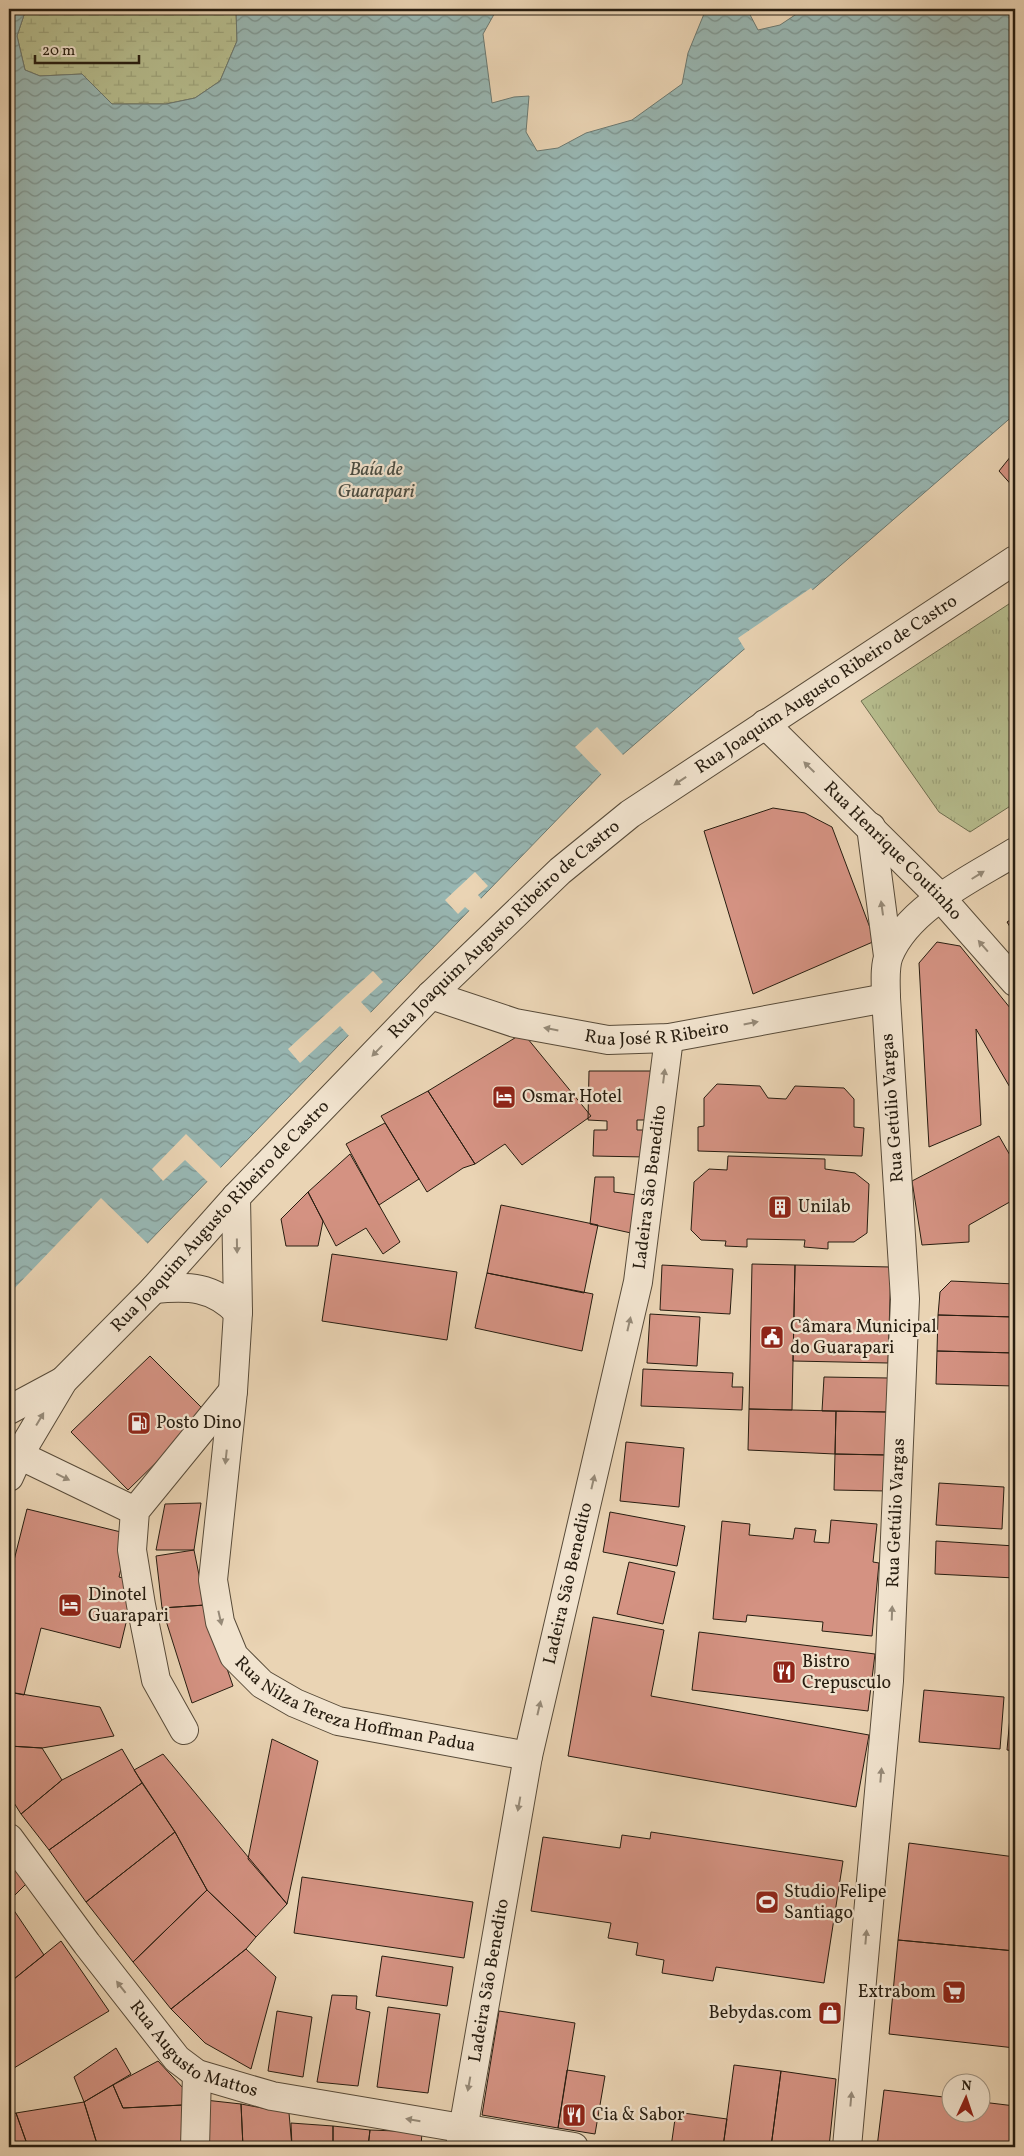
<svg xmlns="http://www.w3.org/2000/svg" width="1024" height="2156" font-family="Vollkorn,serif">
<defs>
<pattern id="wetland-marsh" width="20" height="14" patternUnits="userSpaceOnUse" patternTransform="scale(1.25)"><rect width="20" height="14" fill="#b6bd8e"/><path d="M1 5h8M5 5V1M11 12h8M15 12V8" fill="none" stroke="#9ca279"/></pattern>
<pattern id="park-tufts" width="24" height="20" patternUnits="userSpaceOnUse" patternTransform="scale(1.25)"><rect width="24" height="20" fill="#b6bd8e"/><path d="M3 7l-1-3M5 7V3M7 7l1-3M15 17l-1-3M17 17v-4M19 17l1-3" fill="none" stroke="#9ca279"/></pattern>
<pattern id="water-waves" width="16" height="10" patternUnits="userSpaceOnUse" patternTransform="scale(1.25)"><rect width="16" height="10" fill="#98b7b3"/><path d="M0 5q4-4 8 0t8 0" fill="none" stroke="#7c9490"/></pattern>
</defs>
<rect width="100%" height="100%" fill="#ead4b4"/>
<filter id="stains"><feTurbulence type="fractalNoise" baseFrequency=".004" numOctaves="4"/><feColorMatrix values="0 0 0 0 .2 0 0 0 0 .09 0 0 0 0 .02 0 0 0 .5 -.17"/></filter>
<radialGradient id="worn" r=".72"><stop offset=".6" stop-color="#630" stop-opacity="0"/><stop offset="1" stop-color="#630" stop-opacity=".3"/></radialGradient>
<path fill="url(#wetland-marsh)" stroke="#6e6d4f" d="M26 9H236L237 41 220 81 195 98 166 104H111L82 74 40 76 25 70 17 36Z"/>
<path fill="url(#park-tufts)" stroke="#6e6d4f" d="M1015 600V803L970 832 939 812 861 701Z"/>
<path fill="url(#water-waves)" stroke="#6b7972" d="M9 9H26L17 36 25 70 40 76 82 74 112 104H166L195 98 220 81 237 41 236 9H497L483 34 492 103 514 97 529 96 526 132 537 151 558 148 586 133 632 120 682 84 688 53 706 9H747L758 30 780 25 804 9H1015V414L605 770 134 1257 96 1221 9 1315Z"/>
<path fill="#ead4b4" d="M811 588 814 592 746 651 738 638Z
M597 727 624 756 603 776 575 747Z
M475 872 488 886 478 895 482 900 471 912 465 907 458 914 445 900Z
M373 971 383 982 361 1002 372 1014 350 1037 340 1026 300 1063 288 1049Z
M186 1134 222 1169 209 1183 185 1160 163 1181 152 1169Z
M101 1198 149 1245 133 1259 96 1225 9 1317V1294Z"/>
<path fill="#d49282" stroke="#271d10" d="M1015 451V489L999 471Z
M773 808 805 813 832 827 875 941 753 994 704 831Z
M1015 917V935L1007 922Z
M937 942 960 946 1015 1014V1096L976 1029 981 1125 929 1147 919 963Z
M523 1033 591 1116 522 1165 505 1144 475 1164 428 1091Z
M589 1071H651L650 1120H637V1130H646V1157L593 1156 594 1130H607V1121L588 1120Z
M717 1084 760 1086 768 1098 786 1099 795 1086 844 1088 854 1099V1127L864 1128 862 1156 698 1151V1127L704 1126V1098Z
M428 1091 475 1164 463 1168 427 1192 381 1116Z
M385 1123 419 1179 379 1205 346 1144Z
M999 1136 1015 1164V1199L969 1225V1242L922 1245 912 1181Z
M350 1154 400 1242 383 1254 366 1228 336 1246 308 1192Z
M728 1156 825 1159V1169L855 1173 869 1184 867 1233 854 1242H828V1249L804 1247 805 1240 747 1239V1247L725 1246 726 1241 701 1240 691 1230 694 1182 709 1169 727 1170Z
M595 1177H614V1192L637 1195 631 1233 590 1224Z
M308 1192 323 1221 318 1246H286L281 1219Z
M501 1205 598 1225 584 1293 487 1273Z
M332 1254 457 1272 447 1340 322 1321Z
M752 1264 795 1265 792 1410 749 1409Z
M662 1265 733 1269 730 1314 660 1310Z
M795 1265 891 1267 888 1363 793 1361Z
M487 1273 593 1294 582 1351 475 1328Z
M951 1281 1015 1284V1317L938 1315 940 1292Z
M650 1314 700 1317 697 1366 647 1363Z
M938 1315 1015 1317V1353L937 1351Z
M937 1351 1015 1353V1386L936 1384Z
M150 1356 207 1413 128 1490 71 1432Z
M643 1369 733 1373 732 1387H743L742 1410 641 1406Z
M824 1377 889 1378 888 1412 822 1411Z
M749 1409 836 1411 835 1454 748 1450Z
M836 1411 888 1412 887 1455 835 1454Z
M626 1442 684 1448 679 1507 620 1501Z
M835 1454 887 1455 886 1491 834 1490Z
M939 1483 1004 1487 1002 1529 936 1525Z
M201 1503 194 1550H156L165 1504Z
M27 1509 129 1534 119 1577 136 1581 120 1648 41 1628 24 1695 9 1692V1580Z
M610 1512 685 1526 677 1566 603 1552Z
M831 1520 877 1524 873 1562 879 1563 872 1636 822 1631 823 1622 747 1615 746 1622 713 1619 722 1521 750 1524 749 1535 793 1539 795 1528 816 1530 814 1542 829 1543Z
M936 1541 1015 1546V1578L935 1574Z
M194 1550 205 1605 162 1608 156 1556Z
M629 1562 675 1572 663 1624 617 1614Z
M205 1605 233 1686 192 1703 162 1608Z
M593 1617 664 1630 651 1696 869 1735 856 1807 568 1756Z
M699 1632 875 1654 868 1711 692 1690Z
M924 1690 1004 1697 1000 1749 919 1742Z
M9 1692 100 1707 114 1736 42 1748 9 1746Z
M1010 1717 1015 1718V1751L1007 1750Z
M272 1739 318 1761 287 1904 248 1859Z
M9 1746 42 1748 62 1780 21 1814 9 1795Z
M122 1749 142 1783 49 1850 21 1814 62 1780Z
M163 1754 287 1904 256 1937 207 1890 175 1832 134 1770Z
M142 1783 175 1832 86 1902 49 1850Z
M175 1832 207 1890 133 1962 86 1902Z
M651 1832 843 1861 824 1983 716 1967 713 1981 662 1973 664 1960 636 1955 638 1943 608 1938 611 1923 531 1911 543 1837 620 1848 622 1835 650 1839Z
M909 1843 1015 1857V1951L898 1940Z
M9 1861 26 1884 9 1901Z
M302 1877 473 1902 464 1958 294 1933Z
M207 1890 256 1937 246 1949 171 2009 133 1962Z
M9 1903 44 1955 9 1983Z
M898 1940 1015 1951V2048L889 2034Z
M61 1941 109 2011 9 2071V1983Z
M246 1949 276 1977 251 2069 205 2043 171 2009Z
M382 1956 453 1967 447 2006 376 1996Z
M332 1995 357 1996 356 2009 370 2012 358 2086 317 2082Z
M388 2007 440 2014 428 2093 377 2087Z
M277 2011 312 2017 303 2077 268 2071Z
M499 2011 575 2023 558 2128 482 2115Z
M116 2048 131 2074 84 2102 74 2077Z
M158 2061 184 2089 183 2105 123 2108 113 2085Z
M734 2065 781 2071 771 2147H723Z
M567 2070 605 2076 595 2134 558 2128Z
M781 2071 836 2079 829 2147H771Z
M113 2085 123 2108 183 2105 186 2147H98L84 2102Z
M884 2090 952 2098V2114H982V2102L1015 2106V2147H877Z
M205 2100 241 2104 243 2147H205Z
M84 2102 98 2147H60L58 2143 27 2144 16 2113Z
M241 2104 289 2113 292 2147H243Z
M676 2112 727 2119 723 2147H671Z
M16 2113 27 2144 28 2147H9V2115Z
M291 2123 333 2126V2147H292Z
M333 2126 370 2130 368 2147H333Z
M370 2130 422 2132 421 2147H368Z"/>
<g fill="none" stroke-linecap="round" stroke-linejoin="round">
<g stroke="#584b39" stroke-width="30">
<g id="minor">
<path id="s1" d="M765 724 941 898 1015 982"/>
<path d="M871 827 888 956"/>
<path id="s2" d="M431 995 515 1023 608 1040 669 1038 886 998"/>
<path id="s3" d="M236 1197 238 1312 233 1391 213 1580 220 1622 234 1656 262 1684 295 1703 338 1721 528 1756"/>
<path d="M154 1289C189 1286 212 1286 238 1312"/>
<path d="M9 1410 63 1381"/>
<path d="M19 1455 135 1511"/>
<path id="s4" d="M9 1477 19 1455 63 1381 154 1289 236 1197 431 995 560 871 630 814 1015 560"/>
<path d="M184 1730 156 1680 141 1605 132 1550 135 1511 233 1391"/>
<path id="s5" d="M9 1838 87 1944 177 2059 197 2074 272 2096 574 2147"/>
<path d="M195 2147 197 2074"/>
<path id="s6" d="M460 2147 528 1756 638 1282 669 1038"/>
<path id="s7" d="M847 2147 889 1681 905 1299 886 998C886 985 884 967 889 955 909 907 973 878 1015 852"/>
</g>
</g>
<use href="#minor" stroke="#f1e3ce" stroke-width="28"/>
</g>
<defs><path id="oneway-solid" d="M-6-.8H1V-3.2L6.5 0L1 3.2V.8H-6Z" transform="scale(1.25)"/></defs>
<g fill="#968a78">
<use href="#oneway-solid" transform="translate(809 767) rotate(-136)"/>
<use href="#oneway-solid" transform="translate(680 781) rotate(146)"/>
<use href="#oneway-solid" transform="translate(978 875) rotate(-32)"/>
<use href="#oneway-solid" transform="translate(882 908) rotate(-98)"/>
<use href="#oneway-solid" transform="translate(983 946) rotate(-131)"/>
<use href="#oneway-solid" transform="translate(751 1023) rotate(-11)"/>
<use href="#oneway-solid" transform="translate(551 1029) rotate(-169)"/>
<use href="#oneway-solid" transform="translate(377 1051) rotate(134)"/>
<use href="#oneway-solid" transform="translate(664 1076) rotate(-83)"/>
<use href="#oneway-solid" transform="translate(237 1246) rotate(89)"/>
<use href="#oneway-solid" transform="translate(629 1324) rotate(-77)"/>
<use href="#oneway-solid" transform="translate(40 1419) rotate(-59)"/>
<use href="#oneway-solid" transform="translate(226 1457) rotate(96)"/>
<use href="#oneway-solid" transform="translate(63 1477) rotate(26)"/>
<use href="#oneway-solid" transform="translate(593 1482) rotate(-77)"/>
<use href="#oneway-solid" transform="translate(892 1613) rotate(-88)"/>
<use href="#oneway-solid" transform="translate(220 1618) rotate(77)"/>
<use href="#oneway-solid" transform="translate(539 1708) rotate(-77)"/>
<use href="#oneway-solid" transform="translate(881 1775) rotate(-85)"/>
<use href="#oneway-solid" transform="translate(519 1804) rotate(100)"/>
<use href="#oneway-solid" transform="translate(866 1937) rotate(-85)"/>
<use href="#oneway-solid" transform="translate(121 1987) rotate(-128)"/>
<use href="#oneway-solid" transform="translate(469 2084) rotate(100)"/>
<use href="#oneway-solid" transform="translate(851 2099) rotate(-85)"/>
<use href="#oneway-solid" transform="translate(413 2120) rotate(-170)"/>
</g>
<defs>
<g id="hotel-square" transform="scale(1.25)"><rect x="-9" y="-9" width="18" height="18" rx="4" fill="#8f2418" stroke="#f1e3ce"/><path d="M-6-4.5h1.5V1H6V5H4.5V3h-9V5H-6ZM-4 0a1.8 1.8 0 1 1 3.6 0ZM.5 0V-2.5h3Q6-2.5 6 0Z" fill="#fff"/></g>
<g id="building-square" transform="scale(1.25)"><rect x="-9" y="-9" width="18" height="18" rx="4" fill="#8f2418" stroke="#f1e3ce"/><path d="M-4-6H4V6H1V3H-1V6H-4ZM-2.5-4.3h1.7v1.8h-1.7ZM.8-4.3h1.7v1.8H.8ZM-2.5-1h1.7V.8h-1.7ZM.8-1h1.7V.8H.8Z" fill="#fff"/></g>
<g id="civic-square" transform="scale(1.25)"><rect x="-9" y="-9" width="18" height="18" rx="4" fill="#8f2418" stroke="#f1e3ce"/><path d="M-.6-6.5H3V-4.5H.6V-3L4-1V1h2V6H-6V1h2V-1L-.6-3ZM-1.2 2.5V6h2.4V2.5Z" fill="#fff"/></g>
<g id="fuel-square" transform="scale(1.25)"><rect x="-9" y="-9" width="18" height="18" rx="4" fill="#8f2418" stroke="#f1e3ce"/><path d="M-5.5-6h7V0h2V4h1.3V-2.5L3-4.5l.8-.8L6-3V5H2.5V1h-1V6h-7ZM-4.2-4.7v3.2H.2V-4.7Z" fill="#fff"/></g>
<g id="restaurant-square" transform="scale(1.25)"><rect x="-9" y="-9" width="18" height="18" rx="4" fill="#8f2418" stroke="#f1e3ce"/><path d="M-5-6h1v4h1v-4h1v4h1v-4h1v5L-1.5 .5V6h-2V.5L-5-1ZM5-6V6H3V1.5H1.5Q1.5-4 5-6Z" fill="#fff"/></g>
<g id="stadium-square" transform="scale(1.25)"><rect x="-9" y="-9" width="18" height="18" rx="4" fill="#8f2418" stroke="#f1e3ce"/><path d="M0-5a6.5 5 0 1 0 0 10a6.5 5 0 1 0 0-10ZM-3.5-1.8h7v3.6h-7Z" fill="#fff"/></g>
<g id="supermarket-square" transform="scale(1.25)"><rect x="-9" y="-9" width="18" height="18" rx="4" fill="#8f2418" stroke="#f1e3ce"/><path d="M-6-5.5h2.5l.6 2H6L4.5 2H-2.5L-4.4-4H-6ZM-1.5 3.2a1.3 1.3 0 1 0 .1 0ZM3 3.2a1.3 1.3 0 1 0 .1 0Z" fill="#fff"/></g>
<g id="shop-square" transform="scale(1.25)"><rect x="-9" y="-9" width="18" height="18" rx="4" fill="#8f2418" stroke="#f1e3ce"/><path d="M-5-2.5h2.3a2.7 3.5 0 0 1 5.4 0H5L5.5 6h-11ZM-1.5-2.5h3a1.5 2.3 0 0 0-3 0Z" fill="#fff"/></g>
</defs>
<g fill-rule="evenodd">
<use href="#hotel-square" x="504" y="1097"/>
<use href="#building-square" x="780" y="1207"/>
<use href="#civic-square" x="772" y="1337"/>
<use href="#fuel-square" x="139" y="1423"/>
<use href="#hotel-square" x="70" y="1605"/>
<use href="#restaurant-square" x="784" y="1672"/>
<use href="#stadium-square" x="767" y="1902"/>
<use href="#supermarket-square" x="954" y="1992"/>
<use href="#shop-square" x="830" y="2013"/>
<use href="#restaurant-square" x="574" y="2115"/>
</g>
<g text-anchor="middle" dominant-baseline="central" stroke-width="4.5" stroke-linejoin="round" paint-order="stroke">
<g font-size="18" fill="#271d10" stroke="#f1e3ce">
<text stroke="none"><textPath href="#s4" startOffset="1148">Rua Joaquim Augusto Ribeiro de Castro</textPath></text>
<text stroke="none"><textPath href="#s1" startOffset="180">Rua Henrique Coutinho</textPath></text>
<text stroke="none"><textPath href="#s4" startOffset="742">Rua Joaquim Augusto Ribeiro de Castro</textPath></text>
<text stroke="none"><textPath href="#s2" startOffset="232">Rua José R Ribeiro</textPath></text>
<text transform="translate(893 1108) rotate(-94)">Rua Getúlio Vargas</text>
<text stroke="none"><textPath href="#s6" startOffset="979">Ladeira São Benedito</textPath></text>
<text stroke="none"><textPath href="#s4" startOffset="338">Rua Joaquim Augusto Ribeiro de Castro</textPath></text>
<text stroke="none"><textPath href="#s7" startOffset="636">Rua Getúlio Vargas</textPath></text>
<text stroke="none"><textPath href="#s6" startOffset="574">Ladeira São Benedito</textPath></text>
<text stroke="none"><textPath href="#s3" startOffset="598">Rua Nilza Tereza Hoffman Padua</textPath></text>
<text stroke="none"><textPath href="#s6" startOffset="169">Ladeira São Benedito</textPath></text>
<text stroke="none"><textPath href="#s5" startOffset="286">Rua Augusto Mattos</textPath></text>
</g>
<g font-size="18" fill="#271d10" stroke="#f1e3ce" text-anchor="start">
<text x="522" y="1097">Osmar Hotel</text>
<text x="798" y="1207">Unilab</text>
<text x="790" y="1327">Câmara Municipal<tspan x="790" dy="21">do Guarapari</tspan></text>
<text x="156" y="1423">Posto Dino</text>
<text x="88" y="1595">Dinotel<tspan x="88" dy="21">Guarapari</tspan></text>
<text x="802" y="1662">Bistro<tspan x="802" dy="21">Crepusculo</tspan></text>
<text x="784" y="1892">Studio Felipe<tspan x="784" dy="21">Santiago</tspan></text>
<text x="936" y="1992" text-anchor="end">Extrabom</text>
<text x="812" y="2013" text-anchor="end">Bebydas.com</text>
<text x="592" y="2115">Cia &amp; Sabor</text>
</g>
<g font-size="19" font-style="italic" fill="#494b41" stroke="#f1e3ce">
<text x="376" y="470">Baía de<tspan x="376" dy="22">Guarapari</tspan></text>
</g>
</g>
<rect width="1024" height="2156" fill="none" stroke="#ead4b4" stroke-width="30"/>
<rect x="10" y="10" width="1004" height="2136" fill="none" stroke="#271d10" stroke-width="2.5"/>
<rect x="15" y="15" width="994" height="2126" fill="none" stroke="#271d10"/>
<g transform="translate(966 2098) rotate(3)"><circle r="24" fill="#f1e3ce" stroke="#a09482"/>
<path d="M0-4L9 19L0 12L-9 19Z" fill="#8f2418"/>
<text y="-8" font-size="14" font-weight="bold" text-anchor="middle" fill="#271d10">N</text>
</g>
<path d="M35 55v8h104v-8" fill="none" stroke="#271d10" stroke-width="2.5"/>
<text x="42" y="55" font-size="15" fill="#271d10" stroke="#f1e3ce" stroke-width="4" paint-order="stroke">20 m</text>
<rect width="100%" height="100%" filter="url(#stains)"/>
<rect width="100%" height="100%" fill="url(#worn)"/>
</svg>
